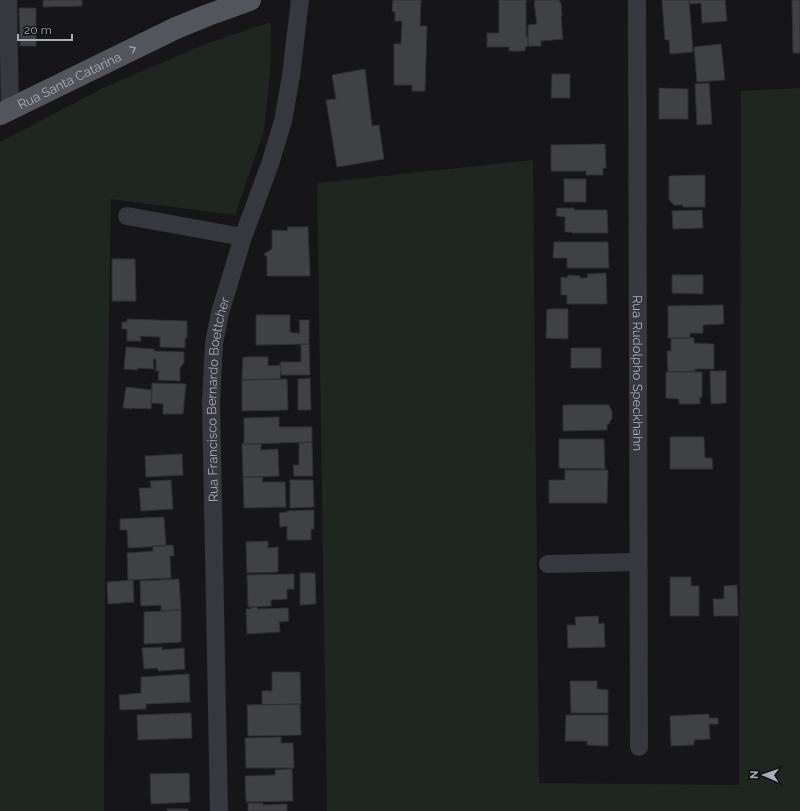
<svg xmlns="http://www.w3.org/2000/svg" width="800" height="811" font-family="Raleway,sans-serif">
<rect width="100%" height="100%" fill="#161618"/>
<path fill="#1e261f" d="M271 22V62L264 131 235 215 111 199 105 582 104 811H0V142L105 87 203 45Z
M800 88V811H327L317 183 533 160 539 783 739 785 741 91Z"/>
<path fill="#404145" stroke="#303034" d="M43 0H82V6L43 7Z
M393 0H421L420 26H427L425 91H412V85H394V44H401L402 21H395V12L392 11Z
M499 0H526V36L528 37V46L525 47V51H509V47H487V33H499Z
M535 0H559L560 3H561L562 17 561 16 563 39 541 41V46H528V25L537 24 534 2H535Z
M662 0H689L693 52 670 54 669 40H665Z
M689 0H725L727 21 702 23 701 3 690 4Z
M792 0H800V53H793Z
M19 8H36V46H20Z
M721 44 725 80 697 82 694 47Z
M365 69 372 126 379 125 384 159 337 167 326 100 336 99 332 75Z
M552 74H570V98H551Z
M709 83 712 124 697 125 695 84Z
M659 88 688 89V119H659Z
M605 144 606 168H603V175H586V171H551V145Z
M705 175V207H683V205H674L669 200V176Z
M564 179H586V202H564Z
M557 208H574V210H607L608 233H572L573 232H565V217L556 216Z
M702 210 703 228 673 229 672 211Z
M288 227H308L310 276H267V257L264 254 272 249V230L287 231Z
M554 242H608L609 268H567V258H553Z
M112 259H135L136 301H112Z
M606 273 607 304H567V295H561V277L567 278 568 275 580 276V278H587L588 274Z
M672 275H703V294L672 293Z
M723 305 724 324 703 325V333H690V338H668V306Z
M547 309H568V339L546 338Z
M256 315H290V332H292V333H300L299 320H309V344L256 345Z
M127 319 187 321V338H185V348L160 347V337L140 336 141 341H127V329H122V322H127Z
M671 338H694V343L714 344V369H695V371L668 372 667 351H671Z
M301 344H309L310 375H281L280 362H301Z
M126 347 154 349V351L184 352V363L180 368V381L158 380 159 371H156V359H153L154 369 138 368 137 370 124 369Z
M571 348H601V368H571Z
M243 357H268V366L281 365 280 379 242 380Z
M710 371H726V403L711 404Z
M666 372H702V397H700V404H679V399L666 398Z
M310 378 311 410H298V379Z
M287 379 288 410 242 411V380Z
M152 383 186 384 183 414H163V404L151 403Z
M126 387 152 390 151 409 132 408V409L123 408Z
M563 405H609L610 408 612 411V419L610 421 609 424H607V430L563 431Z
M279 417V427H312V442L244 444V418Z
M670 437H704L705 458H712L713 469H670Z
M559 439H604L605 469 559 468Z
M312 442 313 476H294L293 465H299V443Z
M242 444H261V450L278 449 279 476 243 477Z
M182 454 183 475 146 477 145 456Z
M565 470H608L607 503H549V480H565Z
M243 477H263L262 482H285L286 507 244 508Z
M171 480 173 509 141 511 139 488H151L150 481Z
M290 480H313L314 507 290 508Z
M314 510V529H311V540H287V526L280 527 279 513 287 512V511Z
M164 517 166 546 128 548 127 530H120V519Z
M268 541V548L278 547V572L247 573 246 542Z
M173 545 174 556H170L171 578 128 580 127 553 153 551V546Z
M300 573H315L316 604 300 605Z
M294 574V589H287V599L271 600V606L248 607 247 575Z
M670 577H691V586H699V616H670Z
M179 579 181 610 161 611V605L141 606 140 581Z
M133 580 134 602 108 604 107 582Z
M737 585 738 616H714L713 599H724V586Z
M251 607H257L258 609 288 608 289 621 279 622 280 632 247 634 246 609H251Z
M181 610V642L144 644V612Z
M598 616 599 624 604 623 605 647 568 648 567 625H576L575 617Z
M162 647V650L184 648 185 669 158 671V668L144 669 142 648Z
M272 672H300L301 704 262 705V691H272Z
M189 674 190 702 146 704V709L120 710 119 695 141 693V677Z
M570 681H597V689L608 690V713H571Z
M300 704 301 735 248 736 247 705Z
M191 713 192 738 138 740 137 715Z
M709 714V718H718V724H709L710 739 694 740V745L671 746 670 716Z
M566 715H608V746L587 745V741H565Z
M281 737V743H293L294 768H246L245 738Z
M292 769 293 801 246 802 245 776 275 775V770Z
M189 773 190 802 151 804 150 774Z
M248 803H263V805L287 804V811H248Z
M167 809H188V811H167Z"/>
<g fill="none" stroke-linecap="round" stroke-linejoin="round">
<g stroke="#37383d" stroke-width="18">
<path d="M8 0 10 109"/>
<path id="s1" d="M637 0 639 747"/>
<path d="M127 216 243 237"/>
<path d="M548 564 638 562"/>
<path id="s2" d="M219 811 211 402 214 343 220 313 243 237 270 164 283 121 291 76 300 0"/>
</g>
<path stroke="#53555c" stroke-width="22" id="s3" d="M0 114 176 28 208 15 250 0"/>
</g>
<defs><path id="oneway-chevron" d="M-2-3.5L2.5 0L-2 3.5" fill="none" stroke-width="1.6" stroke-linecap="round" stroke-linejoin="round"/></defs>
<use stroke="#979ba6" href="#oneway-chevron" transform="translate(133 49) rotate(-26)"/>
<g text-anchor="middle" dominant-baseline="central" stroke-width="3" stroke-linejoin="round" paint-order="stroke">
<g font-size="13" fill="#a8adb8" stroke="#111113">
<text stroke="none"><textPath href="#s3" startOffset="77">Rua Santa Catarina</textPath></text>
<text stroke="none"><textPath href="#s1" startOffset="373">Rua Rudolpho Speckhahn</textPath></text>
<text stroke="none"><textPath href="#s2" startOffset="412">Rua Francisco Bernardo Boettcher</textPath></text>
</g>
</g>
<g transform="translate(764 775) rotate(272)" stroke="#111113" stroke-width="3" paint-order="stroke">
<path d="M0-3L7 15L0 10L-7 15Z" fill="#a8adb8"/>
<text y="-6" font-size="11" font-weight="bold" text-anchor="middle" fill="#a8adb8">N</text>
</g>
<path d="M18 34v6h54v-6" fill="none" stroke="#a8adb8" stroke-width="2"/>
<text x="24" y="34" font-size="12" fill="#a8adb8" stroke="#111113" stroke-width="3" paint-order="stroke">20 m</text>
</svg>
